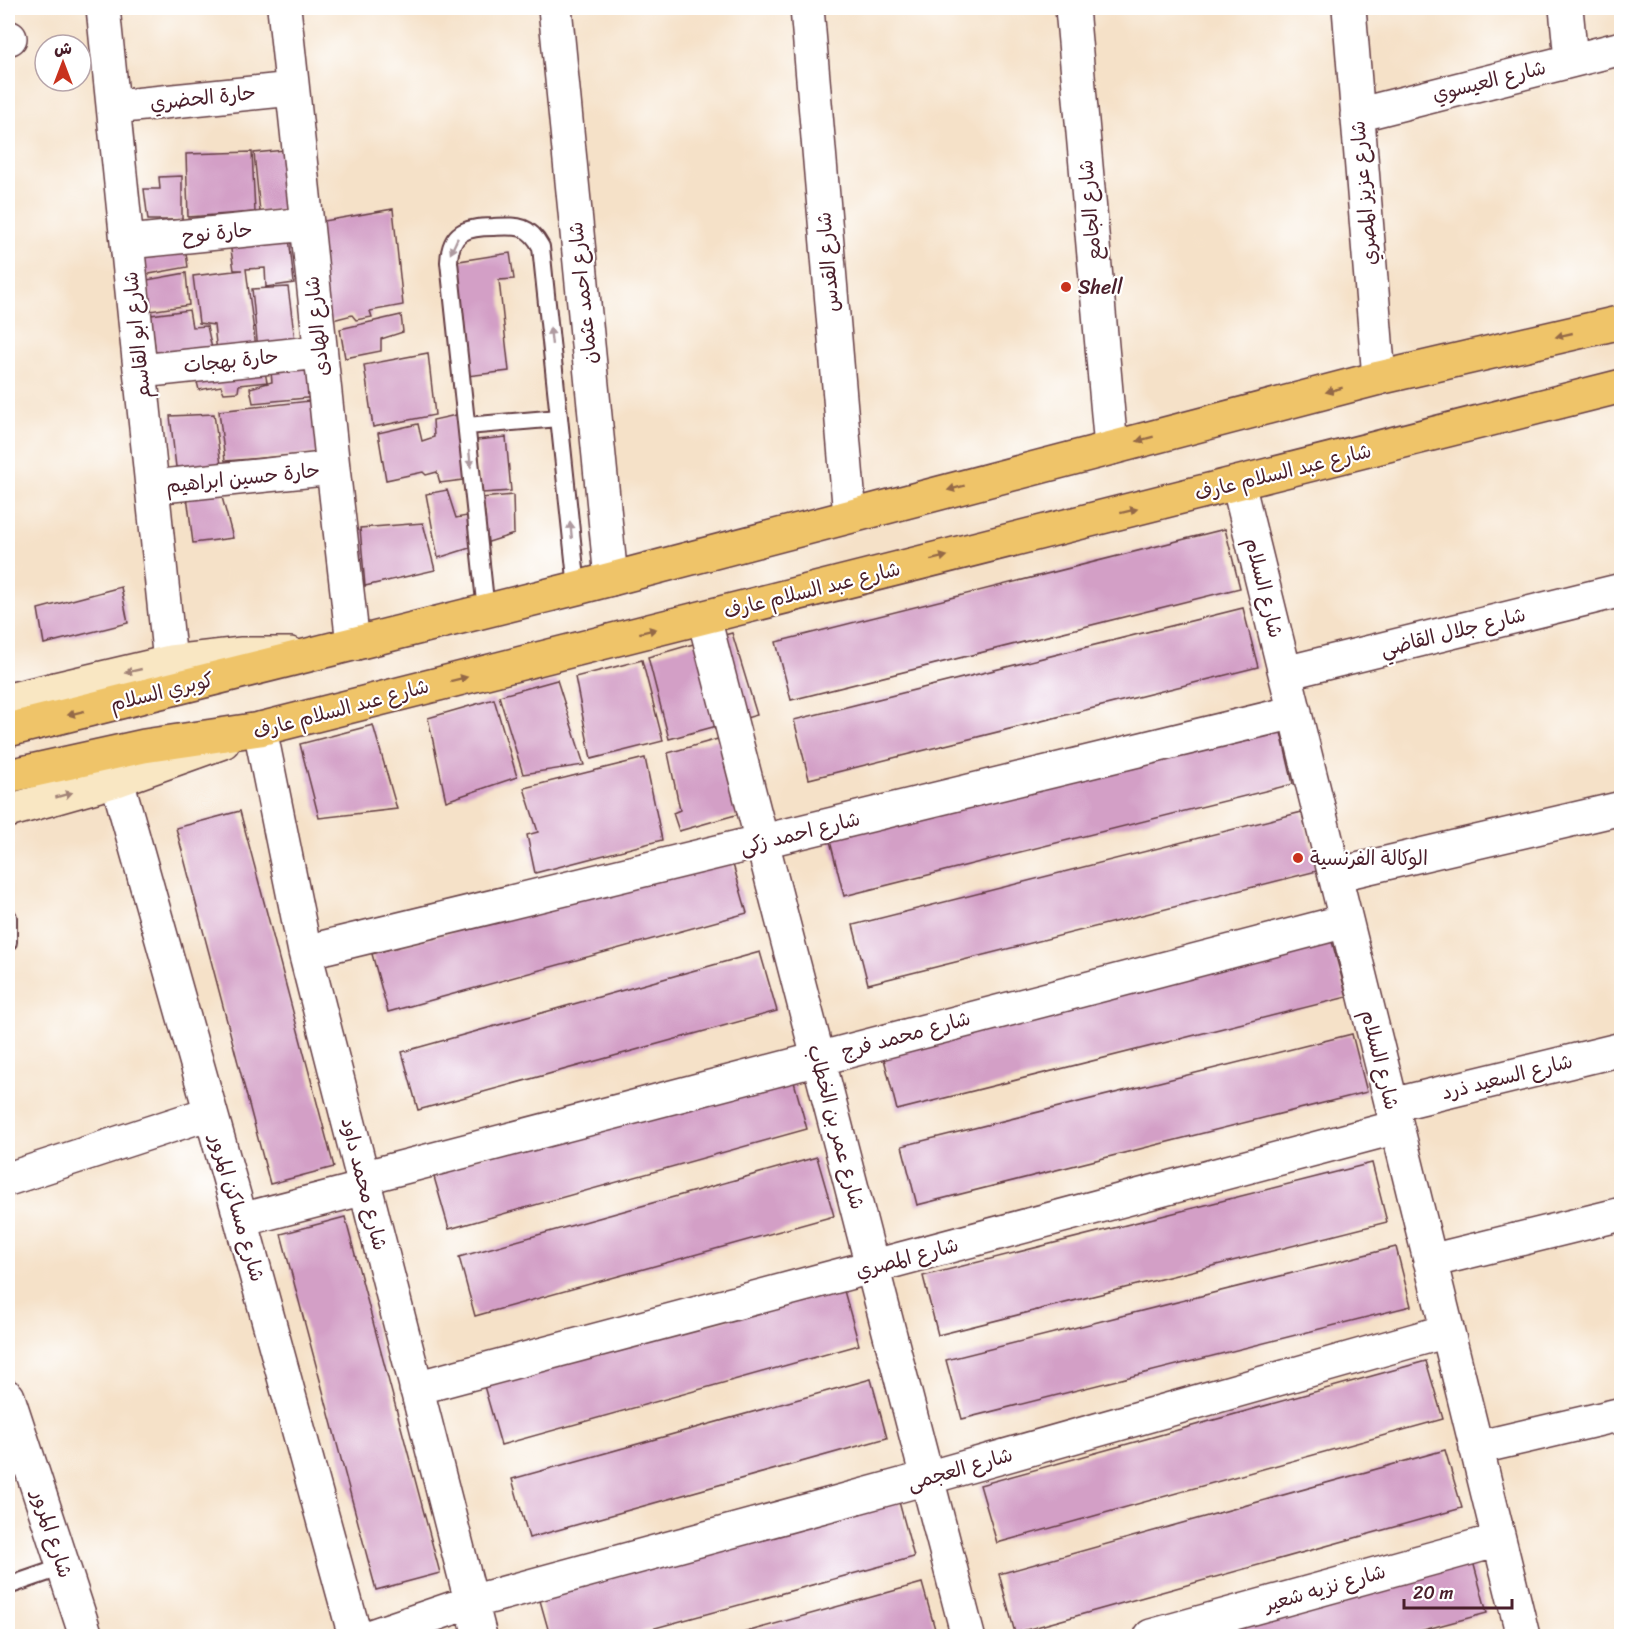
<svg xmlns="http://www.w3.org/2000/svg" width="1629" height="1644" font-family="Sriracha,'Playpen Sans Arabic',sans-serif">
<rect width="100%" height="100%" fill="#fff"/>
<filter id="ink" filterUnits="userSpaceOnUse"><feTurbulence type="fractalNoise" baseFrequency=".0167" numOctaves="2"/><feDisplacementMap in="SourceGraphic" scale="12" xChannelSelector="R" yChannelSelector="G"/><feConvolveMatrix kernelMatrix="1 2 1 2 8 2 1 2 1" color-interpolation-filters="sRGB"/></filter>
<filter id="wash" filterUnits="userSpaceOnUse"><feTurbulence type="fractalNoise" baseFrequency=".008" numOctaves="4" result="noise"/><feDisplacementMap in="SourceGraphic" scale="24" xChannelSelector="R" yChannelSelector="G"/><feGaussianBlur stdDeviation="1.35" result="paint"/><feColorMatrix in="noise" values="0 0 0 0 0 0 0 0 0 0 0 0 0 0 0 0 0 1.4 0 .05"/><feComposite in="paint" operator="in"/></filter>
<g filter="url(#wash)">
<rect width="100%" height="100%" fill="#f5e1c8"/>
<g id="blocks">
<path fill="#d39fc6" d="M295 149 303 209 260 212 254 153Z
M252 152 255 212 188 217 186 154Z
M182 176V220H148L144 189H160L159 177Z
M393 209 403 305 370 311 372 317 356 320 352 315 321 323 307 224Z
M288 228 294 283 266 287 265 268 246 269 256 348 217 353 214 325 199 323 193 276 242 270H234L229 236Z
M184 239 188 267 138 276 134 244Z
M510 253 514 279 499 280 509 371 467 376 453 262Z
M186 273 189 305 150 311 147 280Z
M288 287 296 348 258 350 252 289Z
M189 310 192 327 207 326 213 353 156 356 151 315Z
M401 315 403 332 381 339V351L345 358 340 329Z
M428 353 435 415 373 427 364 365Z
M311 356 317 397 253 403 250 388 272 382 270 361Z
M263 362 267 382 239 385 238 392 224 393 221 386 199 390 194 370Z
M318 400 323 453 225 461 219 411Z
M214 414 221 465 176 467 170 416Z
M461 414 470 479 440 483 437 472 426 475 423 472 386 480 378 433 418 424 422 441 434 437 433 420Z
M506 437 511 491 482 493 477 440Z
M219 486 233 538 193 543 186 488Z
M447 490 456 518 485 513 481 498 513 495 514 534 438 558 426 494Z
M423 523 435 570 365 586 360 528Z
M1225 529 1240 588 791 700 776 642Z
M121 587 128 623 44 644 38 609Z
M1243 608 1258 667 809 779 794 720Z
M732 633 757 715 669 739 648 657Z
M642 660 663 741 591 759 575 677Z
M557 680 584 765 523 774 499 696Z
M494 699 517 777 446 801 428 718Z
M1279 724 1293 784 844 896 829 837Z
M373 725 397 809 319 818 300 744Z
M725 737 746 812 679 831 673 813 680 810 668 753Z
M645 758 662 840 535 873 527 835 538 832 524 788Z
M240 811 334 1167 270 1184 176 828Z
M1302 812 1317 871 868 984 853 925Z
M730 854 747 913 388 1012 372 954Z
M1331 938 1347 997 897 1110 882 1051Z
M760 952 777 1011 418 1110 402 1052Z
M1352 1034 1367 1092 917 1205 902 1146Z
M791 1071 807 1129 449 1229 432 1170Z
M817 1157 834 1216 475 1316 459 1257Z
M1372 1163 1387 1222 938 1335 923 1276Z
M345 1217 440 1573 376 1590 281 1234Z
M1396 1247 1411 1306 962 1419 946 1360Z
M843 1287 859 1345 501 1445 484 1386Z
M1426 1361 1443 1419 997 1543 980 1485Z
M871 1379 887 1438 529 1538 512 1479Z
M1445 1450 1462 1508 1015 1633 999 1574Z
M898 1498 914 1557 626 1636H550L539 1597Z
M1471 1554 1487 1613 1401 1636H1177Z
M922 1583 937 1636H732Z
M1493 1631 1494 1636H1474Z"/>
</g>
</g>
<g filter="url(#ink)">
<use href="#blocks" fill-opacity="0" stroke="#643c43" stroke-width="1.5"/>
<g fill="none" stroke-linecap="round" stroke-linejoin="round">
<g stroke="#643c43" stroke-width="20">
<path id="service" d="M467 426 559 418
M486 611 449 262C450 232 466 227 493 227 517 226 529 224 541 247L577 588
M8 942V917
M8 1586 63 1567"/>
</g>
<g stroke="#643c43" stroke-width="36">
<path id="minor" d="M103 8 170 662
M284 8 333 468 353 644
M555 8 611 579
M807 8 850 516
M1072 8 1111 448
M1349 8 1379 378
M1566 8 1571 60
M8 38H10
M114 107 292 89
M1357 115 1622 48
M128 242 307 224
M141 371 320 352
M1238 483 1523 1636
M153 487 333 468
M704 618 968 1636
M1285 673 1622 590
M260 729 305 952 480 1636
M117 780 241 1220 355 1636
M1335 875 1622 808
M305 952 1295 712
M1392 1105 1622 1049
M362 1178 1346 921
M8 1179 210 1113
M241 1220 365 1188
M1430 1261 1622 1214
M416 1388 1397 1127
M8 1397 86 1636
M1476 1448 1622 1414
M371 1636 471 1602 927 1478 1447 1331
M1151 1636 1499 1540"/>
</g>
<g stroke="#643c43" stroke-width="36">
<path id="secondary" d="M8 700 170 662 242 654H290
M8 811 117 780 223 742"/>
</g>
<g stroke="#643c43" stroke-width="36">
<path id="primary" d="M8 730 577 588 1379 378 1622 322
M8 776 144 746 260 729 1622 386"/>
</g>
<use href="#service" stroke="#fff" stroke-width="16"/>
<use href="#minor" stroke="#fff" stroke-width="33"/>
<use href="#secondary" stroke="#f9e7c3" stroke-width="33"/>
<use href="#primary" stroke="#efc469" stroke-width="33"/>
</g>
<defs><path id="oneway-solid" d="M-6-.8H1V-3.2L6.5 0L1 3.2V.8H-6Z" transform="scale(1.5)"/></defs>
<g fill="#ae9aa0">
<use href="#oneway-solid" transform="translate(454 246) rotate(115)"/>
<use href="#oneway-solid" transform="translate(551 336) rotate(-96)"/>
<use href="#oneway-solid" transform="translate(470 459) rotate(84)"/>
<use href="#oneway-solid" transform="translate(571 530) rotate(-96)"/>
</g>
<g fill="#946947">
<use href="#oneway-solid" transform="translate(1564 335) rotate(167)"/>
<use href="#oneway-solid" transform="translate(1334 390) rotate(165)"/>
<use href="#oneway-solid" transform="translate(1145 439) rotate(165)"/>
<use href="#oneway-solid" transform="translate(956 488) rotate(165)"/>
<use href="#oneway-solid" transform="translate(1129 511) rotate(-14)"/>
<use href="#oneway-solid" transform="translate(939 558) rotate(-14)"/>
<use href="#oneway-solid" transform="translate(648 631) rotate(-14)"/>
<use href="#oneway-solid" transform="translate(459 679) rotate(-14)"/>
<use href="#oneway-solid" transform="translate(76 713) rotate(166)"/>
</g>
<g fill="#a28377">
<use href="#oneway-solid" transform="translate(133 671) rotate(167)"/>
<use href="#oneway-solid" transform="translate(64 795) rotate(-16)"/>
</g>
</g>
<g fill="#c8321e" stroke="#fff" stroke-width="2">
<circle cx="1066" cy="287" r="6"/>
<circle cx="1298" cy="858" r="6"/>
</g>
<g text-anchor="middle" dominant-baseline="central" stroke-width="4.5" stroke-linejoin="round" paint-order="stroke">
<g font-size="20" fill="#4a1f2b" stroke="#fff">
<text transform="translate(1489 81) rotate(-14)">شارع العيسوي</text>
<text transform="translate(203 98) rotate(-6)">حارة الحضري</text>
<text transform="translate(1364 193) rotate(-95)">شارع عزيز المصري</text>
<text transform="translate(1090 210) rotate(-95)">شارع الجامع</text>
<text transform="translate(217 233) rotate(-6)">حارة نوح</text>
<text transform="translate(828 262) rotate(-95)">شارع القدس</text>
<text transform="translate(583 293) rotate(-96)">شارع احمد عثمان</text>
<text transform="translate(317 326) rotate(-96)">شارع الهادى</text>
<text transform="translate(137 335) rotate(-96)">شارع ابو القاسم</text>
<text transform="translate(231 361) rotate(-6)">حارة بهجات</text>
<text transform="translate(1283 472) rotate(-14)">شارع عبد السلام عارف</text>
<text transform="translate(243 478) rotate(-6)">حارة حسين ابراهيم</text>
<text transform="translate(1264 588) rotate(76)">شارع السلام</text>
<text transform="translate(812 590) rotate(-14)">شارع عبد السلام عارف</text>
<text transform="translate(1453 632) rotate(-14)">شارع جلال القاضي</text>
<text transform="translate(162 692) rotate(-14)">كوبري السلام</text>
<text transform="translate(341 709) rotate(-15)">شارع عبد السلام عارف</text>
<text transform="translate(800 833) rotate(-14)">شارع احمد زكى</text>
<text transform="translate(906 1035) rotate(-15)">شارع محمد فرج</text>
<text transform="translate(1380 1060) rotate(76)">شارع السلام</text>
<text transform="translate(1507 1077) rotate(-14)">شارع السعيد ذرد</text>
<text transform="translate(836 1127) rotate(75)">شارع عمر بن الخطاب</text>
<text transform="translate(364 1184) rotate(76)">شارع محمد داود</text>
<text transform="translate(237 1208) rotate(74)">شارع مساكن المرور</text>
<text transform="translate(907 1258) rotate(-15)">شارع المصري</text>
<text transform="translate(960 1469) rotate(-16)">شارع العجمى</text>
<text transform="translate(52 1534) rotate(72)">شارع المرور</text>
<text transform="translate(1325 1588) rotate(-16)">شارع نزيه شعير</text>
</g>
<g font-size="20" fill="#4a1f2b" stroke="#fff" text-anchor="start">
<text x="1078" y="287">Shell</text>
<text x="1310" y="858">الوكالة الفرنسية</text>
</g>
</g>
<rect width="1629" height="1644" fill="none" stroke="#fff" stroke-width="30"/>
<g transform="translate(63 63)"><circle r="28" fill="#ffffff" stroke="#b7a5aa" stroke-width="1.5"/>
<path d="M0-4.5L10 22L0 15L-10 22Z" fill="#c8321e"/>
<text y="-9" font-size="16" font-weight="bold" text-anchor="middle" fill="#4a1f2b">ش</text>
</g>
<path d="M1404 1599v9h108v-9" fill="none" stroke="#4a1f2b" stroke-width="3"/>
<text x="1413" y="1599" font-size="18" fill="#4a1f2b" stroke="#ffffff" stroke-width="4.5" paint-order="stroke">20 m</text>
</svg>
